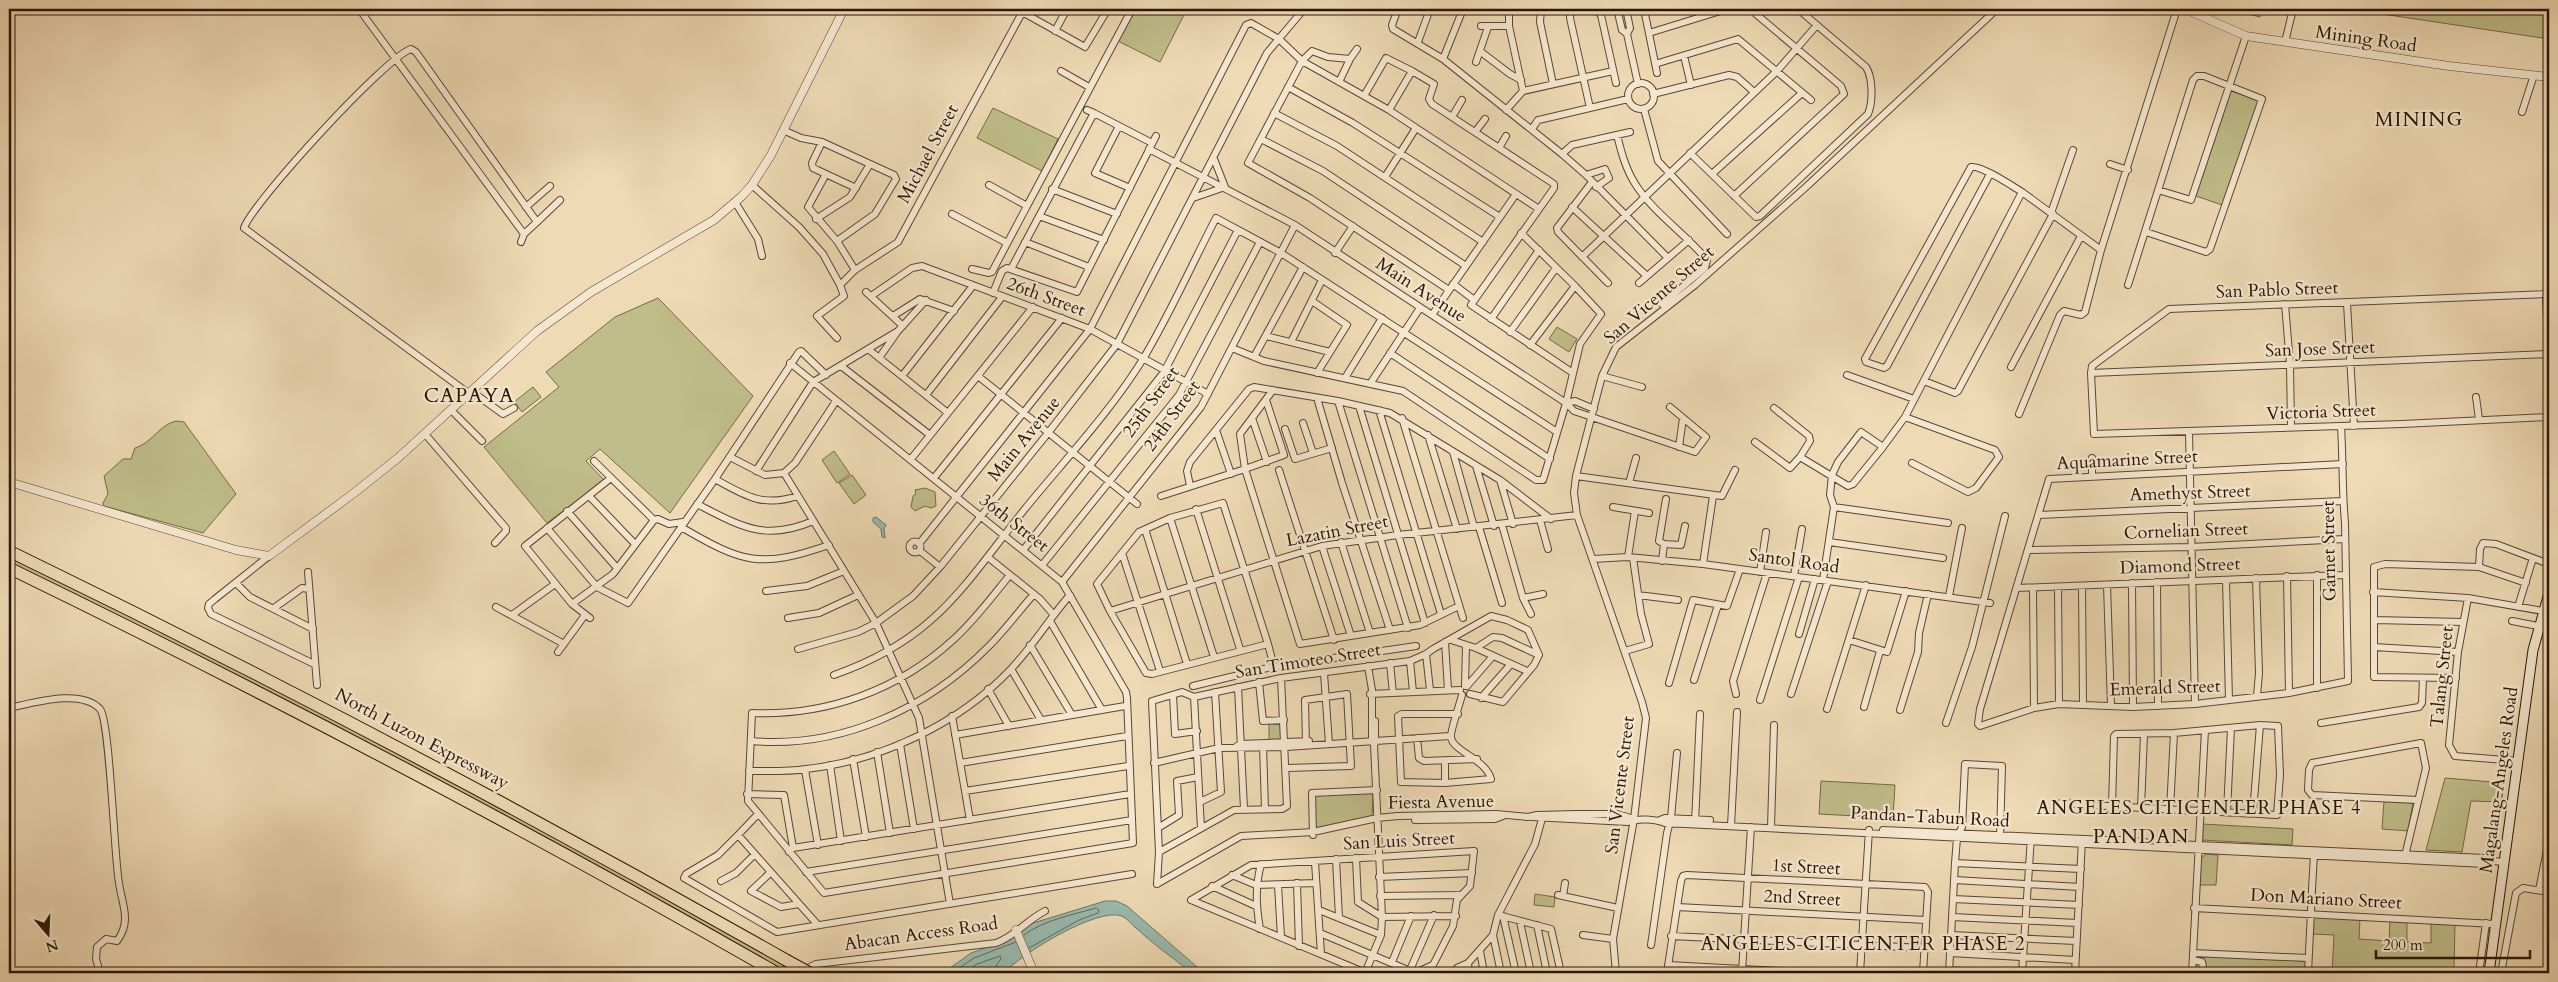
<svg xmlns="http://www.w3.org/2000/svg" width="2558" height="982" font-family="Cardo,serif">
<rect width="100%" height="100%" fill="#eedab5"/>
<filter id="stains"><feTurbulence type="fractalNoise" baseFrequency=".004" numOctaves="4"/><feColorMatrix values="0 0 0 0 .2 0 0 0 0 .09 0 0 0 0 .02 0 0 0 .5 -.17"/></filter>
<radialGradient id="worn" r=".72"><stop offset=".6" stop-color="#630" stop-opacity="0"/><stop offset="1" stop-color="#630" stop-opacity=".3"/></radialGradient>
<path fill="#bfbd89" stroke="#756947" d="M1135 9H1187L1160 62 1118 41Z
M2228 9H2262L2260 17Z
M2354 9H2549V39L2369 12Z
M2231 91 2263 102 2228 207 2196 196Z
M993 108 1058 139 1042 171 977 138Z
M658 298 753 396 670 513 600 449 586 461 604 480 547 523 484 447 559 387 546 372 615 317Z
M1557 327 1577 339 1569 352 1549 339Z
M533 387 541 397 522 412 514 402Z
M176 421 184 422 236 494 203 533 104 506 103 503 108 494 104 476 123 459H131L135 448C152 443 159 425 176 421Z
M834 451 850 474 837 483 822 460Z
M852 475 866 495 854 504 839 483Z
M925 488 935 492 936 506 931 508 925 506 915 511 911 507 913 496 916 494 915 490Z
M9 554 334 716 785 963 781 971 9 565Z
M1269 723H1283V742H1269Z
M2445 778 2505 783 2501 802 2471 801 2462 852 2426 850Z
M1821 781 1895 785 1893 818 1819 814Z
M1373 791 1372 818 1315 829 1313 794Z
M2384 801 2413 803 2408 831 2382 829Z
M2202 824 2293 829 2292 845 2202 840Z
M2206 854 2218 855 2216 885H2199L2201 858Z
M1535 894 1555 897 1554 907 1534 905Z
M2313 917 2360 918 2359 939 2389 941 2390 920 2407 921V942L2431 943V922L2455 923 2454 970 2475 971V973H2332L2334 935 2312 934Z
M2195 955 2306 961 2305 973H2194Z"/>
<path fill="#99baae" stroke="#6d786a" d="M876 517 886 525 884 529 885 538 882 537 881 529 873 522V518Z
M1105 901H1116L1127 906 1204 973H1193L1187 969C1170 956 1152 943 1136 928 1131 924 1128 919 1122 916 1097 907 1021 954 1004 973H943L971 953 1011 939 1030 924Z"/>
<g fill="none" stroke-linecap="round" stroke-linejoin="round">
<path stroke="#62685a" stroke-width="1" d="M1024 935C1044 920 1072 915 1096 908L1099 910 1098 913 1079 920 1029 948
M952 973 974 958 1016 942
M963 973 977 964 1000 956 1001 959 996 966 994 973"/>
<g stroke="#5c4631" stroke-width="8">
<path id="minor" d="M359 9 524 234
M1398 9 1392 25 1393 29 1443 59 1562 154 1586 175 1668 258
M1509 9V26L1523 91
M1541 9 1540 22 1553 84
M1571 9 1570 18 1590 108
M1588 9 1596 10 1601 15 1616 83
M1617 9 1622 30 1627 34 1638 84
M1626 9 1630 28 1627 34
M1644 9 1657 73
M1022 12 1085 47 1108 9
M1481 26H1509
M1055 31 1067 9
M1649 33 1727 9
M1418 42 1430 9
M2285 42 2293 9
M1481 52 1510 74 1521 80
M1684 56 1691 85
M1350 59 1357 49
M1443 59 1463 9
M1476 62 1488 27
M1655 64 1738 39 1811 100
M1061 71 1089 87
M1412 71 1434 84 1429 99 1432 104 1554 184V188L1471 305 1573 373
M1339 82 1350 59 1328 57 1312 51 1302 61 1248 163 1310 198 1449 290
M1628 96a13 13 0 1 1 26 0a13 13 0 1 1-26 0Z
M1288 87 1353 123 1500 217
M1653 94 1729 75 1737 77 1754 92
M1364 96 1386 58 1412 71 1389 110
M1644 109 1658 161 1727 234
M1087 110 1094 113
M1506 110 1523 91 1613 71
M2522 112 2534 75
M1274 113 1337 146 1483 242
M1452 117 1462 100
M1119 126 1095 173 1130 188
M1532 129 1538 120 1543 119 1628 99
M783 130 801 138 822 142 894 175 896 179 875 214 837 241
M1475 132 1485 119
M1617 135C1621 151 1625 167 1634 182 1652 212 1685 233 1707 260L1705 268 1662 304
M1261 139 1323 171 1466 266
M822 142 812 163 813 168 856 188
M1499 148 1506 136
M1149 149 1295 225 1566 403 1574 411 1695 452 1706 437 1670 407
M1690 153 1756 217 1760 216 1868 114C1873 102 1873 78 1866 67L1798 9
M1562 154 1572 145 1630 132
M2110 164 2128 170
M826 174 808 207 837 241 855 270
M1712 174 1802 93
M1990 174 1887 366 1884 368 1866 362 1865 359 1971 167C1981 165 2012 186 2022 192
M1586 175 1605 169 1609 178 1596 187
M1385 177 1416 128
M1592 182 1557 228 1558 232 1608 283
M752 185 799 227 823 254 840 285 855 270 898 242 1024 9
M989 185 1027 206 1132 9
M1052 189 1117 214
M2158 190 2191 200 2246 36
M1734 196 1844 94 1841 86 1750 9
M1193 198 1225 187 1214 159
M735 202 758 239 762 256
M526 207 550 186
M1572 207 1647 276
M2051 213 2073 150
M952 214 1007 243
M1039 216 1104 240
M816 219 850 197 870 164
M521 242 524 234 537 222
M1025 242 1089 267
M1335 253 1353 226
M1582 257 1777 71 1817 25
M972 269 989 273 992 272 1027 206
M1011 269 1094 113 1152 143
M1639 283 1689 240
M1453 284 1473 299
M2128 285 2193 80 2197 76H2204L2262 99 2210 249 2206 252 2146 232
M866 292 903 326
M993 293 1002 271 1007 268 1077 292 1156 136
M2546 294 2549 369
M2549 294 2169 309 2096 363 2092 366 2091 373 2094 434 2402 424 2549 417
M871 296 912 268 922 266 1090 329 1208 394
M1312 301 1347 325 1317 373
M2347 303 2354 426
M2285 304 2290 364 2291 427
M1432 315 1516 194
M893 316 920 299 954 311
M1491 319 1539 250
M1510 332 1556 268
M1266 336 1330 352
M837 338 817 316 844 296 840 285
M1291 342 1322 280
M1530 345 1575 286
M1232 348 1264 361 1403 391 1536 480H1543L1566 403 1580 344 1601 314 1575 286 1521 233
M868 349 948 413
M1390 353 1550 459
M1254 357 1303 267
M879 358 898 331 926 300
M790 363 1062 582 1126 692 1127 698 1133 843 824 893 748 801 752 713C827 716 899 690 954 639 975 620 992 597 1009 576
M841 366 930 435
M2011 367 2081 236
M2091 373 2549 354
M1847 375 1914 399
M902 376 972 287
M978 376 1137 504
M1602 376 1642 387
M1345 378 1382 318
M1924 381 1955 393 1958 391 2053 214
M1370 384 1420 308
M471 391 503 414 514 408
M468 393 244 228C252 203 387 56 411 49L416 52 537 222 560 200
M926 395 1002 297
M2476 397 2479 419
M1317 398 1342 483 1390 630
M1266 400 1284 455 1245 469 1300 644 1420 625 1459 606
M1338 401 1408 628
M1566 403 1575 401 1594 409
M1359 406 1425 623
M1774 408 1809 436 1810 441 1800 457 1848 486 1853 484 1883 447
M451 410 482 441
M1379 410 1441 614
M2019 414 2060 315 2064 311 2081 315 2085 312 2101 250 2177 9
M1252 418 1267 462
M1402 418 1463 618
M1303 423 1313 453
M2341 426C2343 458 2342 490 2345 523L2348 681 2289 693 2195 704 2133 707 2059 704 2034 708 1980 726 1978 724 1980 709 2049 479 2343 464
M1285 429 1295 459 1332 448
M1216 430 1231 474
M2189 432 2195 704
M425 434 506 528V531L495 543
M1428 435 1457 529
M1755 442 1790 468 1800 457
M1679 447 1683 418
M1453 452 1474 527
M730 457 765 475 784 473 795 463 836 401
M2092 458V475
M911 459 1033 307
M594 461 654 520 658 519 669 524 683 522
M1912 463 1968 492 1976 488 1999 457 1995 450 1905 417 2022 192 2101 250
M1476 466 1494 526
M1279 470 1334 640
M756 471 813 382 898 331
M784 473 876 623 919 718 950 904
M1576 476 1722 496 1735 470
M934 478 1062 318
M715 479C744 495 763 508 797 496
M1500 480 1513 524
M1629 483 1636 458
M1190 486 1187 471 1190 462 1249 389 1254 387 1338 401 1390 413 1500 480 1551 519
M589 496 635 544
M1161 496 1245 469 1240 434 1273 390
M697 504C740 526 765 542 813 521
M1613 507 1649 513
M1834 507 1948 523
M1196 509 1240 649
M567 511 617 568
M2039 515 2343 501
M1170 518 1214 657
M1540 520 1548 549
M1502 525 1523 598 1531 614
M681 527C743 563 759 569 829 545
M1479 527 1502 603
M547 528 597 587 628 603 715 479 799 352 801 351 826 375
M1145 529 1187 664
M909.5 547a5.5 5.5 0 1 1 11 0a5.5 5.5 0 1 1-11 0Z
M1341 542 1370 633
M1829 542 1943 558
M919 544 1090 329 1246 25 1251 23 1279 39 1302 61 1389 110 1539 209
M1664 544 1681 545 1685 526
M1322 546 1351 636
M1024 549 1164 372 1238 230
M2029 550 2191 547 2345 539
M920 551 940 567
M1122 553 1160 671
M269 556 215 599 209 604 208 608 211 614 314 664
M1628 557 1635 511
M989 558 1040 599 1053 614
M1593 559 1628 557 1703 564 1990 603
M1662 561 1664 544 1659 541 1666 499
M1043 564 1179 395 1260 242
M1703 564 1713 496
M2479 567 2480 549 2483 543 2496 544 2549 564
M308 572 317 685
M1760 572 1766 532
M2317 575V688
M1794 576 1802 529
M2287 576 2289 693
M2256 578 2259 673 2257 696
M1823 580 1834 507 1830 495 1832 475 1838 462 1861 432 1883 447 1905 417
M2226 580 2229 700
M1062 582 1201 407 1295 225
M2157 582 2158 706
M236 583 250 597 313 629
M2132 583 2133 707
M2107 585 2111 706
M2082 586 2083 704
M2058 587 2059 704
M2017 588 2344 575
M2033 588 2034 708
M766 591 807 586 844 571
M2373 592 2468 598 2543 611
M1638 595 1678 600
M1949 596 1962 528
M1523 598 1543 594
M2468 598 2458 652 2449 745 2455 756 2518 761
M572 604 613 574 654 520
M496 607 564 644
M2518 607 2533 558
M274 608 302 588 309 589
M1110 611 1322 546 1398 535 1577 515
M512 615 555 584
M590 618 572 604 525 546 611 478
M788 618 819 613 858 595
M2374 620 2463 622
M1050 621 1102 710
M2512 621 2538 626
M1799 634 1815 579
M1451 640 1476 648 1527 671
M1849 640 1887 652 1906 591
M1445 642 1448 690
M1268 644 1152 674 1146 673 1110 611 1097 584 1139 532 1170 518 1223 503 1268 644 1274 667
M1030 645 1072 715
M2374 647 2458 652
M1476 648 1493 637 1502 638 1539 655
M798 649 858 632 876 623 913 596 940 567 1048 433 1117 344 1267 53 1304 9
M1625 651 1649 644 1641 614 1633 558
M558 652 585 615
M1410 661 1413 692
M1390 663 1393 693
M1011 669 1041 720
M1324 673 1329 744
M834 675C934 640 962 588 1024 510 1063 462 1111 411 1143 359 1170 314 1192 264 1216 218L1281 253 1557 432
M2456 678 2374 677V567L2385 564 2479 567 2526 583
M1694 680 1718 605
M1259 682 1263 721 1284 720
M1669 683 1693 600 1727 606 1740 569
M1193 686 1272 667 1416 646
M1465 686 1466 645
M1467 686 1493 656
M1238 687 1244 809
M988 689 1009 726
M1430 690 1426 654 1433 649 1491 616 1507 620 1528 630 1539 655 1534 665 1503 702 1470 694
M1370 694 1460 690
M1736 694 1733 681 1767 573
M1791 694 1828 581
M1173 695 1175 734 1197 731
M1194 697 1281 678 1410 661 1426 654
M1194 697 1201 828
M1481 698 1511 664
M1760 700 1799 577
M1864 707 1880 651
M9 708C33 703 81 688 100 709 110 721 114 856 119 883 122 905 132 921 117 941L106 939 97 947 96 959 100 973
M1827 709 1866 585
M1900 710 1918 652 1919 633 1928 594
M1458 714H1402L1398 716 1401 782 1445 783 1491 779C1486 759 1452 751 1451 737 1450 732 1460 703 1462 695
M952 716 970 820
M1946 723 1972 647 2005 516
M2321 723 2419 707 2422 703 2423 678
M955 735 1125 706
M1417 738 1419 758 1424 761 1477 759
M751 741C840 749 927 709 989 646 1005 630 1019 611 1034 594
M1375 743V721
M900 744 914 829
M1263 745 1265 809
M1237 746 1241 744 1309 741
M877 752 890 833
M853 759 866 837
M1445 761V783
M960 763 1127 736
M1154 763 1219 748 1286 747 1450 736
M830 765 841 841
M1287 768 1351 766 1347 694 1305 700 1306 745
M805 770 818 845
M749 771C768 771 787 772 806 769 880 761 959 724 1011 669 1033 646 1049 619 1070 595
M965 791 1128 766
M747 794 784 795 793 848
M1200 802 1221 792 1215 692
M2061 803C2133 808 2205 811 2277 815L2280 775 2278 726 2260 725 2174 733 2116 734 2114 736 2112 807
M2141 808 2144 734
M2170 810 2174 733
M2227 812 2231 728
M2253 813 2260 725
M758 814 738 835 817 924
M1532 817 1628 822C1638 818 1655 819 1665 823L2485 864 2492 861
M1415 820 1495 819 1503 816
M1660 820 1665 818 1710 820
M1695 823 1700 714
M1731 826 1737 712
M1158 828 1179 815 1177 781 1198 777
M1771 828 1774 725
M1883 830 2107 840
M738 835 718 855 686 874 684 878 777 932 1132 874
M1313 835 1312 793 1377 790
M2120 840 2145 842
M2175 844 2485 858 2492 861 2504 862
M789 852 793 848 1130 794
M1159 852 1234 810 1282 809 1287 806 1281 678
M2405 856 2426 768 2421 743 2312 763 2309 770 2308 790 2312 795 2418 800
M1356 858 1358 902 1382 917 1456 916
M1336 859 1339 918
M1315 862 1321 954
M1955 863 2081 869
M771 872 751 891 781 907 799 904
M806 872 1132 820
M1232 875 1256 885 1316 883
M1379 877 1472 873
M1954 880 2080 887
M721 881 736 873 755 854
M1297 883 1299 946
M1157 884 1241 836 1313 832 1377 818 1398 816 1496 814 1528 817 1537 815 1576 814H1617L1634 819
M1157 884 1159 852 1152 701 1182 692 1194 697
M1278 885 1281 937
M1212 886 1256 906
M2312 889 2314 855
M2539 890 2549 840
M1558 895 1618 908
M1380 896 1460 895
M1563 896 1565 883
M1953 899 2079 905
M1191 900 1251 865 1474 851 1470 886 1457 900 1453 926 1433 965 1415 973
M1191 900 1366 973
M1677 907 1926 920
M2194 908 2495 924
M1319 910 1381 935
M1498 915 1551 929 1561 973
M1503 916 1516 973
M1952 917 2077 923
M1520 922 1531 973
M1537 925 1547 973
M1260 929C1256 905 1255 887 1261 864
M1320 933 1415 973
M1493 935 1501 973
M1583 935 1613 939
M1951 935 2076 941
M1671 936 1924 948
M1651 945 1667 833 1671 818 1677 753
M1480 951 1484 973
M1950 953 2075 960
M2193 953 2308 958
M2193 960 2202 962 2204 973
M1392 962 1411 916
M1468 963 1469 973
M1668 965 1818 973
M1410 970 1434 915
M1949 970 1993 973
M1742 972 1751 827
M797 973 816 964 996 943C1014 937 1027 920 1045 911
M1365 973 1381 935 1382 917 1374 745 1372 740V690L1368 666
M1455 973 1457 968 1468 963 1493 935 1498 915 1535 844 1543 815
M1616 973 1613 939 1634 819 1646 718 1642 702 1577 515 1574 493 1576 476 1602 376 1616 347 1695 285 1806 187 1997 9
M1667 973 1681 881 1683 876 1687 875 1925 887 1928 892 1923 973
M1860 973 1869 830
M1949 973 1955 863 1957 838 1962 827 1965 764 2002 766 2000 837
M2022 973 2031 837
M2075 973 2082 840
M2192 973 2205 730
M2308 973 2312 891
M2479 973 2486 923
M2501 973 2516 893 2523 888 2549 892"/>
</g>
<g stroke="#5c4631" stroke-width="9">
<path id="tertiary" d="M2185 9 2246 36 2449 66 2549 77
M9 482 236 550 269 556 354 493 398 458 537 331 591 292 714 220 741 197 752 185 771 155 844 9
M1016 930 1034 973"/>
</g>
<g stroke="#2b1505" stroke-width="11">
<path id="secondary" d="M2489 973 2533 650 2549 593"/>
</g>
<g stroke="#2b1505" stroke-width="13">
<path id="motorway" d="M9 551C273 679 531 815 786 960
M9 568C270 695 526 829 777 973"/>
</g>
<use href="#minor" stroke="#f4e7cf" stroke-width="6"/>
<use href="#tertiary" stroke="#f4e7cf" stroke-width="8"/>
<use href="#secondary" stroke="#f4e7cf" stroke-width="9"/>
<use href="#motorway" stroke="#eedab5" stroke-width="11"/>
<g stroke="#2b1505" stroke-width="13" stroke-linecap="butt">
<path id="motorway-bridge" d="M786 960 810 973"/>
</g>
<use href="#motorway-bridge" stroke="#eedab5" stroke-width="11"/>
</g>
<g text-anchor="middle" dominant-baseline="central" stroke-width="4.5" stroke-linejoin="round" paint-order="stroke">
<g font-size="18" fill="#2b1505" stroke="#f4e7cf">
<text transform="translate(2366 39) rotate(8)">Mining Road</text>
<text transform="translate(928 154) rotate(-62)">Michael Street</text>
<text transform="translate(1421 290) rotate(33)">Main Avenue</text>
<text transform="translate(2277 290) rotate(-2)">San Pablo Street</text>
<text transform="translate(1659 295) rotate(-41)">San Vicente Street</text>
<text transform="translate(1046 297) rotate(20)">26th Street</text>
<text transform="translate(2320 349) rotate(-2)">San Jose Street</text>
<text transform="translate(1151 402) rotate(-54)">25th Street</text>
<text transform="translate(2321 412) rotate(-2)">Victoria Street</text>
<text transform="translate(1172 416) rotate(-54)">24th Street</text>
<text transform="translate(1024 439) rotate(-51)">Main Avenue</text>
<text transform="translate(2127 460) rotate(-3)">Aquamarine Street</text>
<text transform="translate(2190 493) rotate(-2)">Amethyst Street</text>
<text transform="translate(1014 523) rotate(38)">36th Street</text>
<text transform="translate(1337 531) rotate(-11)">Lazatin Street</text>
<text transform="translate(2186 531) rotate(-2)">Cornelian Street</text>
<text transform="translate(2329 551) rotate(-91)">Garnet Street</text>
<text transform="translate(1794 561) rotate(8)">Santol Road</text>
<text transform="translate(2180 566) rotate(-2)">Diamond Street</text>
<text transform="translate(1308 661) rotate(-9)">San Timoteo Street</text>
<text transform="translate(2442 677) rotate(-84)">Talang Street</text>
<text transform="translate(2165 688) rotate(-2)">Emerald Street</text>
<text transform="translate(422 739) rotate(28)">North Luzon Expressway</text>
<text transform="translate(2499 780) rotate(-82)">Magalang-Angeles Road</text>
<text transform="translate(1620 785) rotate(-83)">San Vicente Street</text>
<text transform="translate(1441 802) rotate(-1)">Fiesta Avenue</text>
<text transform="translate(1930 817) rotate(3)">Pandan-Tabun Road</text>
<text transform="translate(1399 841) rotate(-3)">San Luis Street</text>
<text transform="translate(1806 867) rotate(3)">1st Street</text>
<text transform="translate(1802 898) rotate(3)">2nd Street</text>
<text transform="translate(2326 899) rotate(3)">Don Mariano Street</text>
<text transform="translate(921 934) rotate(-8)">Abacan Access Road</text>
</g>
<g font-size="19" letter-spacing="1" fill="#2b1505" stroke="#f4e7cf">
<text x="2199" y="808">ANGELES CITICENTER PHASE 4</text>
<text x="1863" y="944">ANGELES CITICENTER PHASE 2</text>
</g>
<g font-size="20" letter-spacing="1" fill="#2b1505" stroke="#f4e7cf">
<text x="2419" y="119">MINING</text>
<text x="469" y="395">CAPAYA</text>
<text x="2141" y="836">PANDAN</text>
</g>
</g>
<rect width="2558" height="982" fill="none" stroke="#eedab5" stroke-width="30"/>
<rect x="10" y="10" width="2538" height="962" fill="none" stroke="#2b1505" stroke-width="2.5"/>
<rect x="15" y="15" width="2528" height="952" fill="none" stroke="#2b1505"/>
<g transform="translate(48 934) rotate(161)" stroke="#f4e7cf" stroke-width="4" paint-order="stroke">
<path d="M0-4L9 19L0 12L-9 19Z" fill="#2b1505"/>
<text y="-8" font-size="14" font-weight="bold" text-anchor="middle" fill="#2b1505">N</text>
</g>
<path d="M2376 950v8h154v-8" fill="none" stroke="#2b1505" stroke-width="2.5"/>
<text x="2383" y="950" font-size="15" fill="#2b1505" stroke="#f4e7cf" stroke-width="4" paint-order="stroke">200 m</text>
<rect width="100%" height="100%" filter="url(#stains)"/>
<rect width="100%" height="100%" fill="url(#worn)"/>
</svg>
